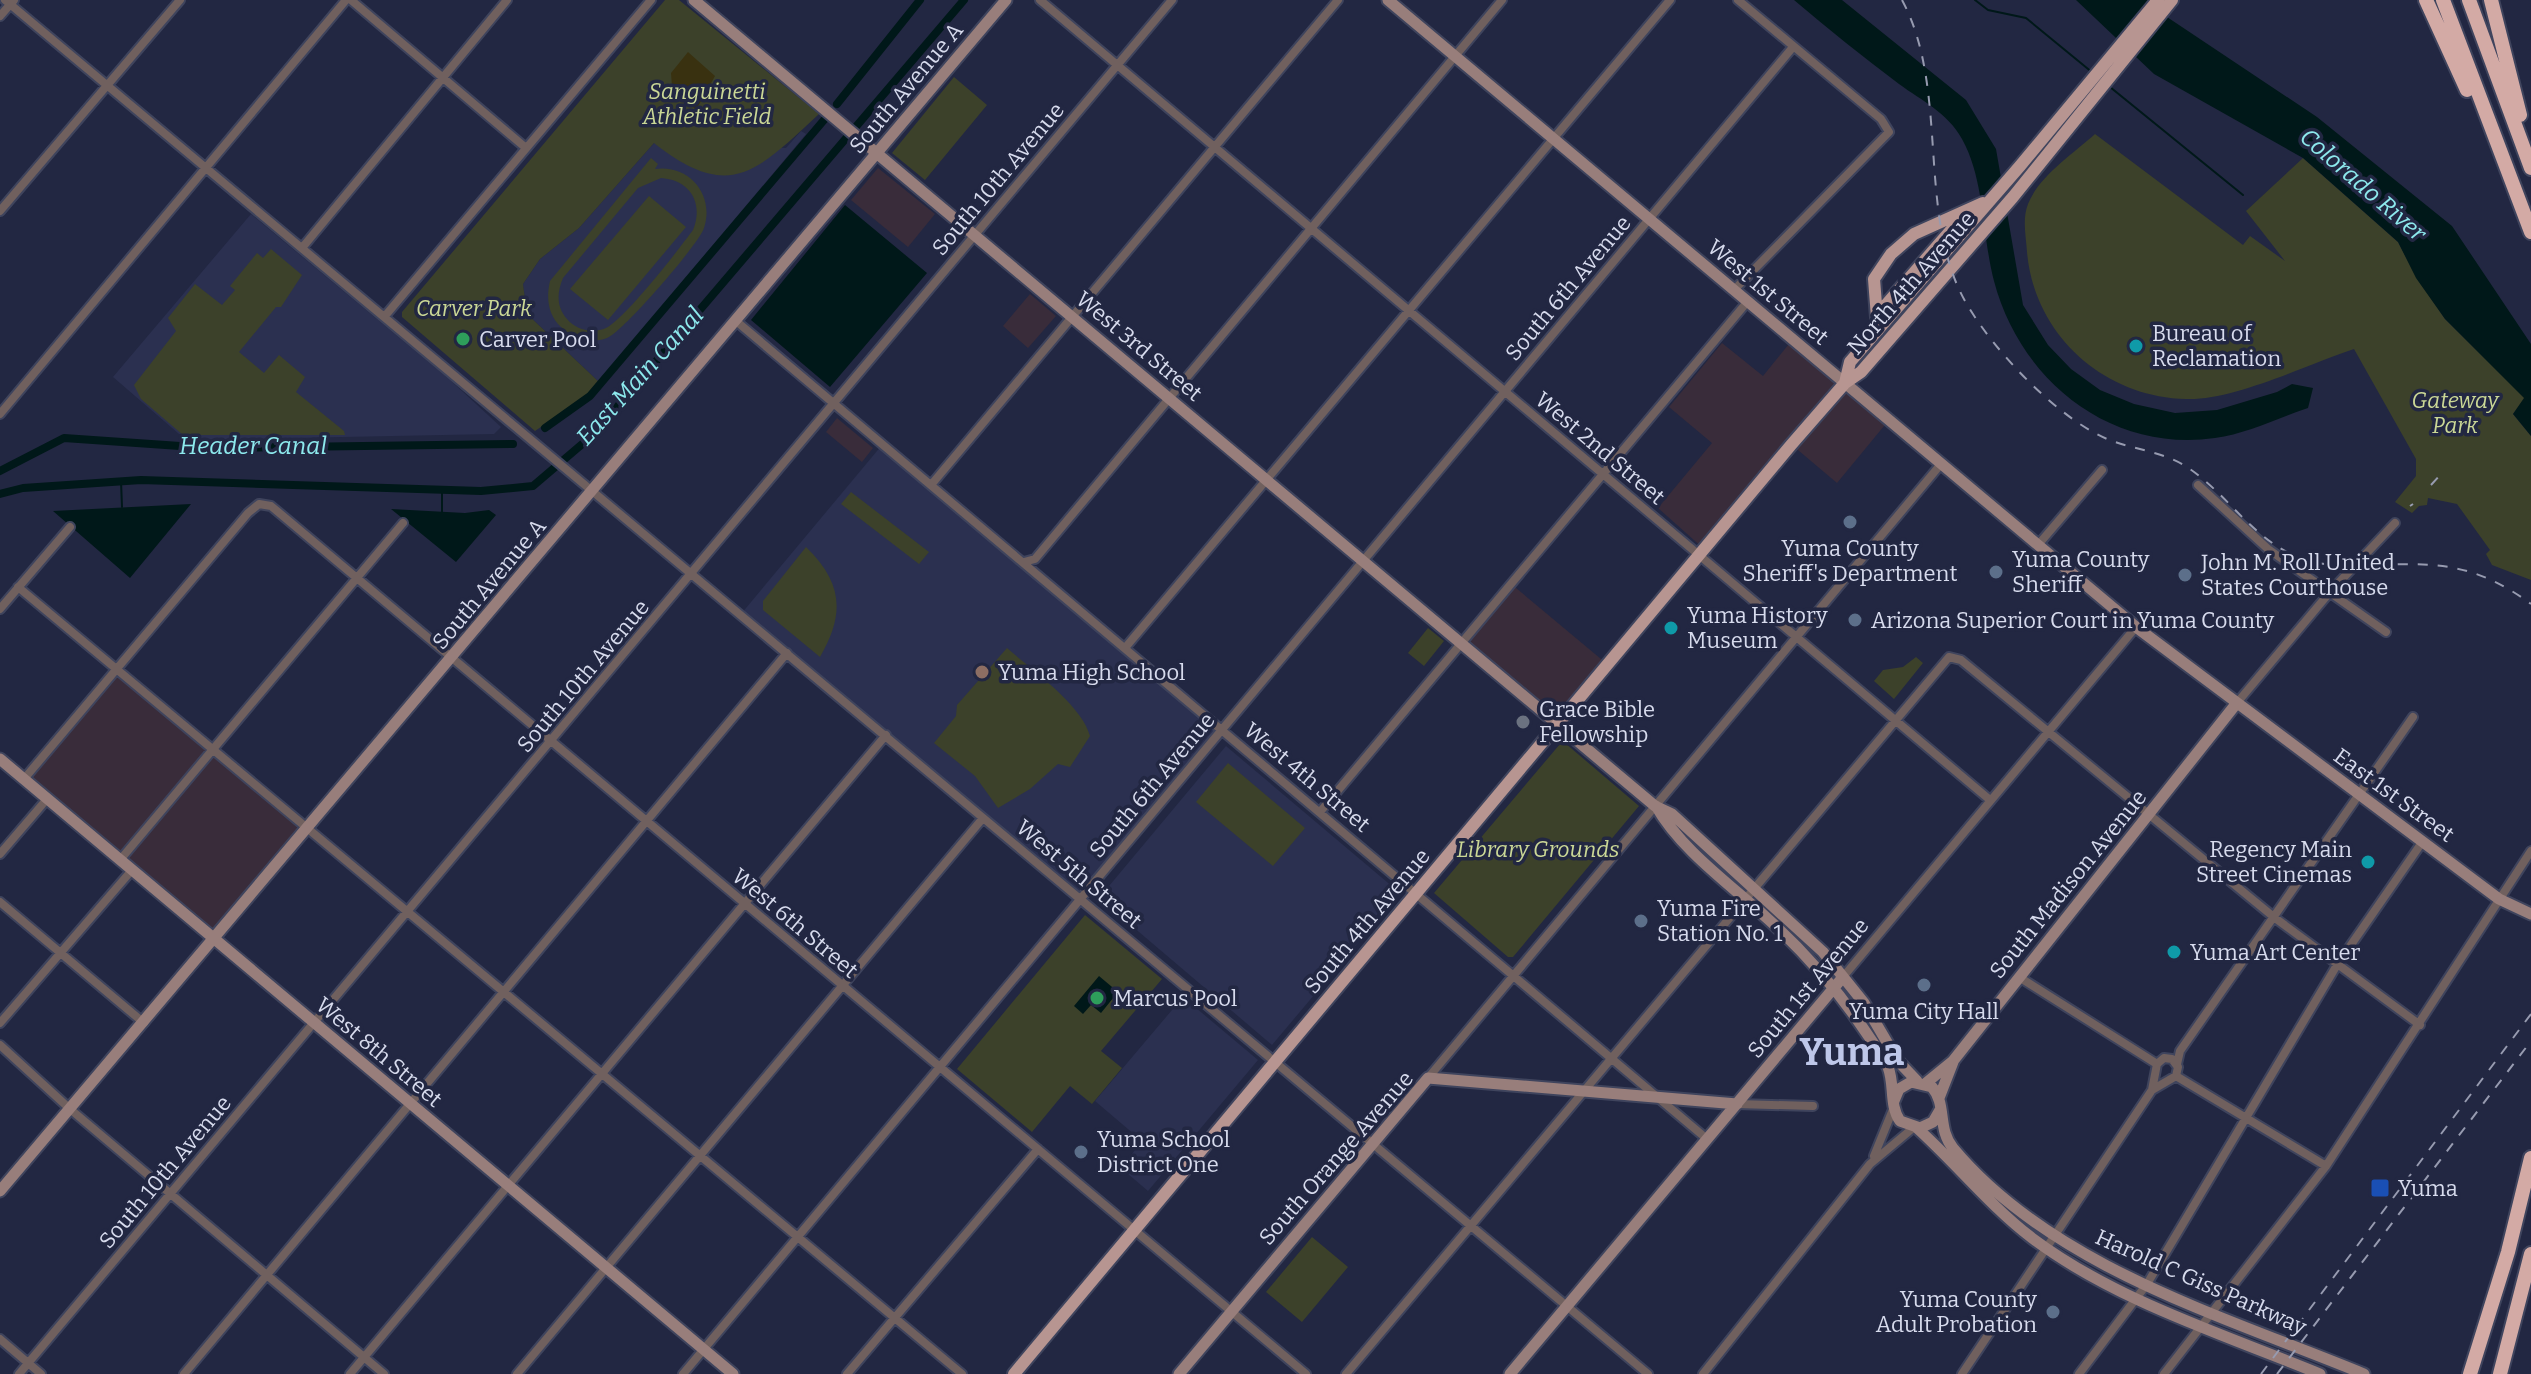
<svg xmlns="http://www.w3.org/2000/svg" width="2531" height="1374" font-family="Bitter,serif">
<rect width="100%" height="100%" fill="#222742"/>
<path fill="#392c3a" d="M878 168 935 214 908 247 851 200Z
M1030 294 1056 316 1028 348 1003 326Z
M1793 339 1889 420 1837 483 1792 445 1704 549 1658 508 1712 443 1669 407 1722 343 1763 376Z
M837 418 873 448 862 462 826 432Z
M1510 583 1607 664 1558 723 1462 642Z
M117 667 309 828 214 939 24 779Z"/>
<path fill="#2b3050" d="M801 131 806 134 599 382 527 314 523 284 540 259 579 228 654 143 786 148Z
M251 214 449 379 501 427 494 434 186 440 113 377Z
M882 445 1222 729 1080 899 741 614Z
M1226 746 1400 893 1272 1045 1099 898Z
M1183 997 1258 1060 1148 1191 1121 1168 1142 1141 1095 1101Z"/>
<path fill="#3c412a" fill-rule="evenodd" d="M665 0H679L819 114C758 170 731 204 654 143L579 228 540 259 523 284 527 314 599 382 588 395 535 431 402 317V312Z
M954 77 987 105 925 180 892 153Z
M2095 134 2243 245 2250 236 2285 261 2246 211 2303 158 2398 242 2417 278 2445 319 2525 398 2513 414 2531 436V580L2492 565 2486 554 2490 550 2457 504 2428 498 2427 505 2419 506 2412 513 2395 502 2416 476V459L2354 349C2309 364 2232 401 2186 399 2103 397 2034 334 2027 252 2026 236 2022 219 2028 204 2039 176 2073 154 2095 134Z
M651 158 658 164 655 169C689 164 715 195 704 228 699 244 622 333 607 338 590 344 573 339 561 327 548 315 546 298 550 281ZM661 178C690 180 704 203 693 230 679 249 625 319 606 328 593 334 576 330 567 319 556 307 557 292 563 278L638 188Z
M649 196 686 227 608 320 570 289Z
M271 249 302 275 281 307H276L239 352 264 373 279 355 305 377 296 392 344 431 345 435H183L141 399 134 385 176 331 168 318 195 284 222 305 235 290 230 286 257 253 263 258Z
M851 492 929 552 919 564 841 504Z
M806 547C843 583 845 614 820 657L763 610V601Z
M1428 628 1444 641 1424 666 1408 653Z
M1007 648C1032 670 1082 705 1090 736L1070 767 1058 764 1030 789 998 808 975 776 934 743 956 716 957 705Z
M1916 657 1923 663 1894 699 1874 681 1883 670 1903 667Z
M1565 743 1639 806 1513 957H1508L1434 893 1560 744Z
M1228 763 1305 828 1273 866 1196 802Z
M1085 915 1162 979 1101 1051 1122 1068 1092 1104 1070 1086 1032 1132 957 1069Z
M1312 1237 1348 1267 1302 1322 1266 1292Z"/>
<path fill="#393110" d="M688 52 715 76 696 110 672 86 671 73Z"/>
<path fill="#001819" d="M1794 0H1842L1966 100 1996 149 2023 305 2048 345 2071 369 2100 390 2134 404 2175 413 2217 410 2277 392 2292 384 2313 388 2308 408C2278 418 2246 434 2215 438 2110 453 2020 380 1994 281 1982 236 1985 180 1962 139 1947 112 1922 101 1899 84 1863 57 1828 29 1794 0Z
M2076 0H2148L2167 17 2317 117 2452 226 2531 344V436L2513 414 2524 398 2445 319 2416 278 2398 242 2303 158 2154 74Z
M845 205 927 273 830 387 751 320Z
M191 504 130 578 53 511Z
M391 509 465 513 489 510 496 515 456 562Z
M1099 976 1118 992 1101 1013 1091 1005 1083 1014 1074 1006Z"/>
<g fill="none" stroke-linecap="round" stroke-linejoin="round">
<path stroke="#001819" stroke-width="2" d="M1975 0 1988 10 2026 18 2093 73
M2110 87 2243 195
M121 481 122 507
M442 489V512"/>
<path stroke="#001819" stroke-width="8" d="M837 104 920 0
M545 428 590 396 824 120
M0 471 64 438 209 448 513 444
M0 494 23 488 141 480 481 491 533 486 594 434 964 0"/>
<g stroke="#3f445d" stroke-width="12">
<path id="street" d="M5 0 1648 1374
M351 0 526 148
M1040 0 1990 800
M0 16 14 0
M0 211 180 0
M302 248 507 0
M1734 290 1889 132 1881 119 1738 0
M385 316 651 0
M736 321 1707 1139
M0 414 346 0
M931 485 1338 0
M2198 485 2268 549 2386 632
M2038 545 2102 470
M1024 562 1035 559 1502 0
M18 587 962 1374
M0 609 70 527
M1125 648 1670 0
M2236 704 2330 592 2395 523
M24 779 248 513 259 504 271 506 1306 1374
M1320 812 1748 301
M0 854 47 799
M120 860 403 523
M0 902 144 1023
M1843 977 2136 627
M2019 977 2157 1064
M0 1023 132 870
M0 1045 70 1109 384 1374
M2177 1064 2180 1051 2413 717
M2176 1076 2326 1166
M1428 1078 1941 464
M1737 1104 1813 1106
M1874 1156 1894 1107
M0 1339 41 1374
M19 1374 1172 0
M184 1374 787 653
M350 1374 886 735
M517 1374 983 818
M683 1374 1793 47
M847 1374 1038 1149
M1346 1374 1949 657 1961 660 2275 918 2420 1025
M1703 1374 1870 1164 1913 1128
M1962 1374 2152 1090 2157 1064 2164 1058 2172 1059 2178 1067 2176 1076 2152 1090
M2079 1374 2147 1284 2337 965 2423 841
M2164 1374 2326 1166 2531 851"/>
</g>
<g stroke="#3f445d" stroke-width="15">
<path id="secondary" d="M694 0 1655 806 1672 814 1823 952 1864 1003 1898 1061 1917 1081
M1388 0 2136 627 2499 899 2531 914
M0 759 733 1374
M1656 806C1681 850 1731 885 1768 919 1817 963 1855 1011 1888 1067 1895 1085 1889 1105 1900 1121L1920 1128 1933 1122 1940 1110
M1926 1083 1953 1061 2236 704
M1939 1098 1953 1062
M1894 1101 1899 1089 1911 1082 1932 1087C1947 1104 1937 1129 1953 1148 2052 1267 2226 1317 2364 1374
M1917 1128C1957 1164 1989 1205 2032 1238 2116 1301 2223 1334 2320 1374
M0 1191 1006 0
M1179 1374 1428 1078 1737 1104
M1510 1374 1843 977"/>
</g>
<g stroke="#3f445d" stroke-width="16">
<path id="primary" d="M1878 314 1966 213
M1878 330 1874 279 1891 254 1914 234 1983 203
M1845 383 1850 362 2020 166 2158 0
M1014 1374 1791 445 1845 383 1861 372 2013 197 2172 0"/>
</g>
<g stroke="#3f445d" stroke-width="18">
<path id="highway" d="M2426 0 2467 90
M2443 0 2531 232
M2469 0 2531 168
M2491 0 2520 115
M2470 1374 2508 1252 2531 1158
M2500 1374 2531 1254"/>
</g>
<use href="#street" stroke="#70605e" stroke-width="8"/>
<use href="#secondary" stroke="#987e7b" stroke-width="11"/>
<use href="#primary" stroke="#b79591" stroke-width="12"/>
<use href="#highway" stroke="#d3aaa5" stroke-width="14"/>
<path stroke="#979bb0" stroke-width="2" stroke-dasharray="10 10" stroke-linecap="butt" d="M1902 0C1950 89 1916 213 1965 301 1992 349 2056 417 2107 439 2134 450 2162 451 2187 467 2231 496 2257 548 2311 561 2333 567 2355 566 2377 565 2440 562 2478 565 2531 604
M2431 485 2441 474
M2410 506 2413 504
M2261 1374 2531 1014
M2277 1374 2531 1041"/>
</g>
<g fill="#2e9e5b" stroke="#222742" stroke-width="3">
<circle cx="463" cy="339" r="8"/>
<circle cx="1097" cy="998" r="8"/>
</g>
<g fill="#0f9aa8" stroke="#222742" stroke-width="3">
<circle cx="2136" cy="346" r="8"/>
<circle cx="1671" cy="628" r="8"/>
<circle cx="2368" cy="862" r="8"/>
<circle cx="2174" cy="952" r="8"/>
</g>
<g fill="#5c6f8a" stroke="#222742" stroke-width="3">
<circle cx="1850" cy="522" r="8"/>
<circle cx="1996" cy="572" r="8"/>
<circle cx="2185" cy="575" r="8"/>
<circle cx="1855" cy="620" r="8"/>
<circle cx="1641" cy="921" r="8"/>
<circle cx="1924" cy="985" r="8"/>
<circle cx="1081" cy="1152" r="8"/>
<circle cx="2053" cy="1312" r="8"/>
</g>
<circle fill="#8d6e63" stroke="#222742" stroke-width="3" cx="982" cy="672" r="8"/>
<circle fill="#6b7280" stroke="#222742" stroke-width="3" cx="1523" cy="722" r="8"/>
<rect fill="#1a4fb4" stroke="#222742" stroke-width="3" x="2370" y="1178" width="20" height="20" rx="4"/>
<g text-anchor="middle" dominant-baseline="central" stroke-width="7" stroke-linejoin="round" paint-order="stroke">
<g font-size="22" fill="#d7dbed" stroke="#222742">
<text transform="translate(906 88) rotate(-50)">South Avenue A</text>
<text transform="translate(998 179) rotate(-50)">South 10th Avenue</text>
<text transform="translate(1911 283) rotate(-49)">North 4th Avenue</text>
<text transform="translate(1568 288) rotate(-50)">South 6th Avenue</text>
<text transform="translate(1768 292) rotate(40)">West 1st Street</text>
<text transform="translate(1139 346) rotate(40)">West 3rd Street</text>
<text transform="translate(1600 448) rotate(40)">West 2nd Street</text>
<text transform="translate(489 584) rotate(-50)">South Avenue A</text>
<text transform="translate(583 676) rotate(-50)">South 10th Avenue</text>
<text transform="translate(1307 777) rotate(40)">West 4th Street</text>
<text transform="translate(1152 785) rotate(-50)">South 6th Avenue</text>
<text transform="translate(2394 795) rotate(36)">East 1st Street</text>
<text transform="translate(1079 874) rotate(40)">West 5th Street</text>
<text transform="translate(2068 884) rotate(-51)">South Madison Avenue</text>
<text transform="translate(1367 921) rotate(-50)">South 4th Avenue</text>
<text transform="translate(795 923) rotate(40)">West 6th Street</text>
<text transform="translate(1808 988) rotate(-50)">South 1st Avenue</text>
<text transform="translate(379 1052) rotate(40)">West 8th Street</text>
<text transform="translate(1336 1158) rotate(-49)">South Orange Avenue</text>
<text transform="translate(165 1172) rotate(-50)">South 10th Avenue</text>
<text transform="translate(2201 1282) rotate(24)">Harold C Giss Parkway</text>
</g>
<g font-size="22" font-style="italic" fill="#cbd896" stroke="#222742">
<text x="707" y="91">Sanguinetti<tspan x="707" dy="25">Athletic Field</tspan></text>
<text x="474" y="308">Carver Park</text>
<text x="2455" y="400">Gateway<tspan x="2455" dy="25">Park</tspan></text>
<text x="1538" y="849">Library Grounds</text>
</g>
<g font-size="22" fill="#d7dbed" stroke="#222742" text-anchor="start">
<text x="2152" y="333">Bureau of<tspan x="2152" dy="25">Reclamation</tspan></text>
<text x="479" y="339">Carver Pool</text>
<text x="1850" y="548" text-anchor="middle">Yuma County<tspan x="1850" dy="25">Sheriff's Department</tspan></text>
<text x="2012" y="559">Yuma County<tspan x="2012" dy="25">Sheriff</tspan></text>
<text x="2201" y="562">John M. Roll United<tspan x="2201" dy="25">States Courthouse</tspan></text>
<text x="1687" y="615">Yuma History<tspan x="1687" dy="25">Museum</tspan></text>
<text x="1871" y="620">Arizona Superior Court in Yuma County</text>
<text x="998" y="672">Yuma High School</text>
<text x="1539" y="709">Grace Bible<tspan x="1539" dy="25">Fellowship</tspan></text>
<text x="2352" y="849" text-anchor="end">Regency Main<tspan x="2352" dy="25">Street Cinemas</tspan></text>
<text x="1657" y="908">Yuma Fire<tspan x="1657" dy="25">Station No. 1</tspan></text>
<text x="2190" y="952">Yuma Art Center</text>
<text x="1113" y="998">Marcus Pool</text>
<text x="1924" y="1011" text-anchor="middle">Yuma City Hall</text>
<text x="1097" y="1139">Yuma School<tspan x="1097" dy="25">District One</tspan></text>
<text x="2398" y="1188">Yuma</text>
<text x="2037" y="1299" text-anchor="end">Yuma County<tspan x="2037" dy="25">Adult Probation</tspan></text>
</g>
<g font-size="24" font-style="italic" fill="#8de9ed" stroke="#222742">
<text transform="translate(2363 185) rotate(41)">Colorado River</text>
<text transform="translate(640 376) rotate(-48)">East Main Canal</text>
<text x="253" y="446">Header Canal</text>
</g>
<g font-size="38" font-weight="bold" fill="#bec7e9" stroke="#222742">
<text x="1852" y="1052">Yuma</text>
</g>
</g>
</svg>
